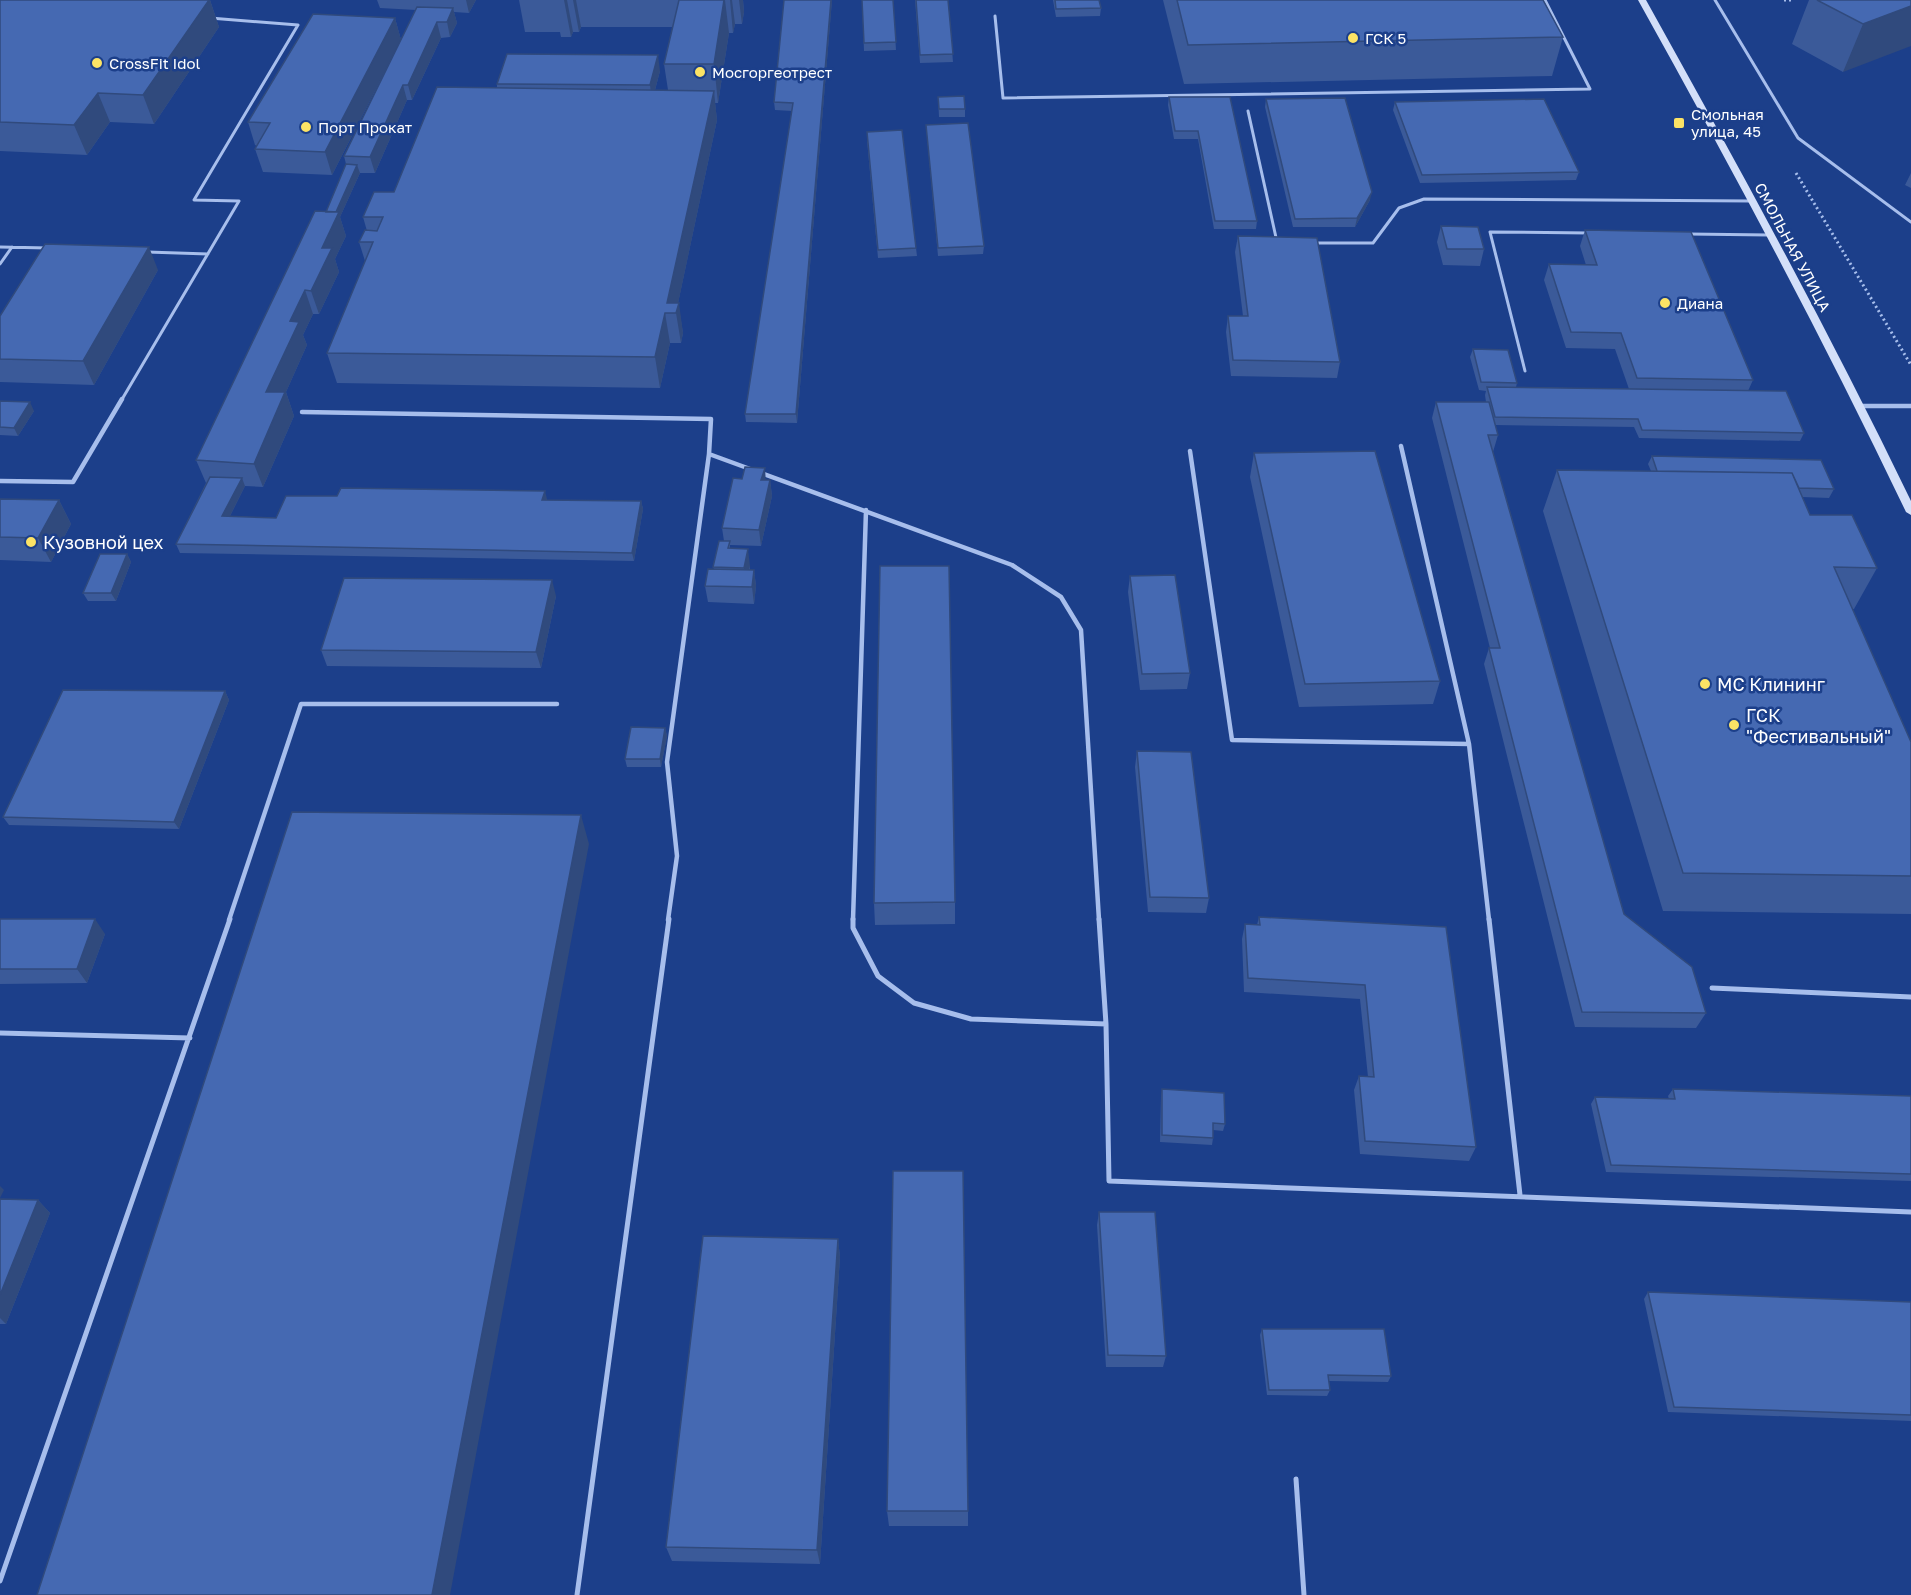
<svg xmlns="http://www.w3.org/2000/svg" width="1911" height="1595" font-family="'Golos Text',sans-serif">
<rect width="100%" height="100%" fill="#1c3f8a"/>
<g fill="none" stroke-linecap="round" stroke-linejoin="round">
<path stroke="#a7beec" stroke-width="3" stroke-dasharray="2 3" stroke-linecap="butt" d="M1784 0H1791
M1796 173 1911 365"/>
<path stroke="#a7beec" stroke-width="3" d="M1715 0 1798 138 1911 222
M995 16 1003 98 1590 89 1545 0
M1248 111 1277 242
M1688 234 1769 235
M1315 243H1373L1399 208 1424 199 1752 201
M0 247 48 248
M147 252 208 254
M0 264 12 247
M1525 371 1490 232 1589 233
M121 401 239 201 194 200 298 25 210 18"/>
<path stroke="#a7beec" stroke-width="4.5" d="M1861 406H1911
M302 412 711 419 709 454 750 469
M1401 446 1469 744 1489 920
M1190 451 1232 740 1469 744
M761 473 1012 565 1061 597 1081 630 1099 920
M0 481 73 482 122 399
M229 920 301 704H557
M668 920 677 856 667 762 709 454
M853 920 866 510"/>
<path stroke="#a7beec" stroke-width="5" d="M853 919V928L878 976 914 1003 971 1019 1106 1024
M1099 919 1106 1024 1109 1181 1911 1212
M1489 919 1520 1195
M1712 988 1911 997
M0 1033 190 1038
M1296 1479 1304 1595
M0 1581 230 919
M577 1595 669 919"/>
<path fill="#d3dff9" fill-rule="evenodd" d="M1638 0H1646C1738 165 1829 331 1911 501V515L1906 512C1823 338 1732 169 1638 0Z"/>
</g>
<path fill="#3b5a99" d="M0 0H210L219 27 154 124 110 122 87 155 0 151Z
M377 0H476L469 13 454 12 457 23 450 37 441 38 412 100H407L375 173H360L340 217 346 236 335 259 339 272 319 314H313L303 335 307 345 286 392 294 416 263 487 245 486 230 516 276 518 547 499V500L641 501 643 509 634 561 180 553 176 544 206 483 196 460 326 212 346 164 344 156 394 54 332 175 263 172 255 149 257 146 255 145 248 122 395 18 401 40 416 10 380 8Z
M519 0H743L744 12 742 24H735L733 33H729L718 103H715L717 120 678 303 683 333 681 343H670L660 388 337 383 327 353 365 261 359 242 367 231 363 217 394 192 497 88V84L660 71 655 90H668L664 64 673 27H581L579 32H573L571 37H561L560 32H525Z
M784 0H832L797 423 746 422 745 414 792 111 775 110 774 102Z
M862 0H893L896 50 864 51Z
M915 0H948L953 62 920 63Z
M1053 0H1099L1101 8 1100 16 1056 17Z
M1163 0H1543L1563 37 1552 76 1184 84Z
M1809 0H1911L1843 72 1792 44Z
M938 97 965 109V117H939Z
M1169 97H1230L1257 221 1256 229H1214L1198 139H1174L1168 105Z
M1266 99 1370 200 1355 227H1293L1265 107Z
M1395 102 1579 172 1576 180 1420 183 1393 110Z
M926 125 984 246 983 254 938 256Z
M867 140 916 248 917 256 878 258Z
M1911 173V188L1905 185Z
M1441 226 1484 249 1480 266 1443 265 1437 242Z
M1585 230 1753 380 1748 391 1804 433 1800 441 1639 438 1634 427 1495 425 1498 435 1493 452 1624 914 1706 1013 1696 1028 1575 1027 1484 664 1489 648H1490L1432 418 1436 402H1486L1485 395 1486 391 1479 390 1470 357 1473 349 1517 383 1516 387 1629 389 1615 349 1566 348 1544 280 1549 264 1586 265 1580 246Z
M1238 236 1340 362 1337 378 1231 376 1226 332 1228 316H1243L1235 252Z
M158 270 94 385 0 382V316Z
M0 401 34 411 18 436 0 435Z
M1254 453 1440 681 1433 704 1299 707 1250 477Z
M1652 456 1834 489 1829 498 1802 497 1810 515 1877 568 1854 609H1852L1911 742V914L1663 911 1543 511 1557 470 1651 471 1648 464Z
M766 480H770L772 496 761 546 730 545V548L750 566V570H754L756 586 754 604 708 602 705 586 714 569 713 567 724 541 722 528Z
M0 499 59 500 71 524 51 562 0 560Z
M127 554 131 562 116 601H88L83 593Z
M1130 576 1190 673 1187 689 1140 690 1128 592Z
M556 596 541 668 327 666 321 650Z
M225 691 229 700 179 829 9 825 3 817Z
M665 728 667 736 661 767H627L625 759Z
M1137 751 1209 898 1206 913 1148 912 1135 767Z
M955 902V924L875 925 874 903Z
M1259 917 1446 927 1476 1147 1469 1161 1360 1154 1354 1090 1359 1076 1368 1077 1360 999 1244 992 1242 939 1245 924 1257 925Z
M0 920 105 934 87 983 0 984Z
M1162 1089 1225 1124 1223 1131 1213 1130V1138L1212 1145 1160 1142 1161 1096Z
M1673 1089 1911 1096V1181L1606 1172 1591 1104 1595 1097 1669 1099 1668 1096Z
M0 1199 38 1200 50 1213 6 1324H0Z
M1099 1212 1166 1356 1163 1367H1106L1097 1225Z
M838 1239 840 1257 820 1564 672 1561 666 1547Z
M1648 1292 1911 1302V1421L1668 1412 1644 1299Z
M1262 1329 1391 1376 1388 1382 1329 1381 1330 1390 1327 1396 1267 1395 1260 1335Z
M887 1511H968V1526H889Z"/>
<path fill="#304a7d" d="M209 0H210L219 27 154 124 143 95Z
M466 0H476L469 13Z
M564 0H567L573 32 571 37Z
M573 0H576L581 27 579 32Z
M724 0H725L729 33 718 103 714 64Z
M730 0H732L735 24 733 33Z
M739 0H743L744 12 742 24Z
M831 0H832L797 423 796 414Z
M1911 6V46L1843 72 1863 24Z
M453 8 457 23 450 37 447 22Z
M395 18 401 40 332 175 325 152Z
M437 22 441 38 412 100 408 85Z
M658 55 660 71 652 101 650 85Z
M403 85 407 100 375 173 370 157Z
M714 91 717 120 676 313 667 303Z
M98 93 110 122 87 155 74 125Z
M357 165 360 173 340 217 346 236 335 259 339 272 319 314 311 291 322 248 330 227Z
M1372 192 1370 200 1355 227 1357 218Z
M149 247 158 270 94 385 83 361Z
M305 290 313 314 303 335 307 345 286 392 294 416 263 487 254 464 266 392 290 321Z
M679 303 683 333 681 343 676 313Z
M665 313 670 343 660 388 655 357Z
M30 402 34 411 18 436 14 428Z
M765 468 766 484 761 480Z
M242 478 245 486 226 524 222 516Z
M770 480 772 496 761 546 759 530Z
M545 491 547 499 544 509 542 500Z
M59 500 71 524 51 562 38 538Z
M641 501 643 509 634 561 632 553Z
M748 549 750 566 746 585 744 568Z
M127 554 131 562 116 601 111 593Z
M754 570 756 586 754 604 752 587Z
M552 580 556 596 541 668 536 652Z
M225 691 229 700 179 829 174 822Z
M665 728 667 736 661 767 660 759Z
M581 815 589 844 450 1595H432Z
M95 919 105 934 87 983 77 969Z
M0 1186 4 1190 0 1198Z
M38 1200 50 1213 6 1324 0 1318V1295Z
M838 1239 840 1257 820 1564 817 1550Z"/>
<path fill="#4569b2" stroke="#304a7d" stroke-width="1.5" d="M0 0H209L143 95 98 93 74 125 0 122Z
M679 0H724L714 64H664Z
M784 0H831L796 414H745L793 103 774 102Z
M862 0H893L896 42 864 43Z
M916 0H948L953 54 920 55Z
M1055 0H1099L1101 8 1056 9Z
M1177 0H1543L1563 37 1188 45Z
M1817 0H1911V6L1863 24Z
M417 7 453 8 447 22H437L408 85H403L370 157 344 156Z
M313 14 395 18 325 152 255 149 270 123 248 122Z
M507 54 658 55 650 85 497 84Z
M437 87 714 91 667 303H679L676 313H665L655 357 327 353 373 242H359L365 230 377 231 383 217H363L374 192H394Z
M964 96 965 109H939L938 97Z
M1169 97H1230L1257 221H1215L1198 131H1175Z
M1345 98 1372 192 1357 218 1295 219 1266 99Z
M1544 99 1579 172 1422 175 1395 102Z
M968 123 984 246 938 248 926 125Z
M902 130 916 248 878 250 867 132Z
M346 164 357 165 336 212H326Z
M315 211 339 212 322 248H332L311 291 305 290 290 321 299 322 266 392H285L254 464 196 460Z
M1441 226 1478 227 1484 249H1447Z
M1585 230 1691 232 1753 380 1637 378 1621 333 1571 332 1549 264 1597 265Z
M1238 236 1317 238 1340 362 1233 360 1228 316H1248Z
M45 244 149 247 83 361 0 359V316Z
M1473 349 1508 350 1517 383 1481 382Z
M1487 387 1786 391 1804 433 1642 430 1638 419 1495 417Z
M0 401 30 402 14 428 0 427Z
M1436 402H1489L1498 435H1488L1624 914 1692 967 1706 1013 1582 1012 1489 648H1500Z
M1375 451 1440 681 1305 684 1254 453Z
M1652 456 1821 460 1834 489 1799 488 1792 473 1657 471Z
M745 467 765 468 761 480H770L759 530 722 528 733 478 742 479Z
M1557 470 1792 473 1810 515H1852L1877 568 1834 567 1911 742V876L1683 873Z
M210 477 242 478 222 516 276 518 286 496H337L341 488 545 491 542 500 641 501 632 553 176 544Z
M0 499 59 500 38 538 0 537Z
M719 541H730L728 548 748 549 744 568 713 567Z
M100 554H127L111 593H83Z
M880 566H949L955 902 874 903Z
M708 569 754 570 752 587 705 586Z
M1175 575 1190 673 1142 674 1130 576Z
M344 578 552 580 536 652 321 650Z
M63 690 225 691 174 822 3 817Z
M631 727 665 728 660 759H625Z
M1137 751 1191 752 1209 898 1150 897Z
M292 812 581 815 432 1595H37Z
M1259 917 1446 927 1476 1147 1365 1141 1359 1076 1374 1077 1365 985 1248 978 1245 924 1260 925Z
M0 919H95L77 969H0Z
M1162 1089 1224 1093 1225 1124 1213 1123V1138L1162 1135Z
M1673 1089 1911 1096V1174L1611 1165 1595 1097 1675 1099Z
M893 1171H963L968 1511H887Z
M0 1199 38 1200 0 1295Z
M1099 1212H1155L1166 1356 1108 1355Z
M703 1236 838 1239 817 1550 666 1547Z
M1648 1292 1911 1302V1415L1674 1407Z
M1262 1329H1384L1391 1376 1328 1375 1330 1390H1269Z"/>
<g fill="#fce365" stroke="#1c3f8a" stroke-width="2">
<circle cx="1353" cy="38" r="6"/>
<circle cx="97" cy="63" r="6"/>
<circle cx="700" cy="72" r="6"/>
<rect x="1673" y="117" width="12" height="12" rx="3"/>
<circle cx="306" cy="127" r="6"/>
<circle cx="1665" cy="303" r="6"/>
<circle cx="31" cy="542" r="6"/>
<circle cx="1705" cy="684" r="6"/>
<circle cx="1734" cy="725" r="6"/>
</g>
<g text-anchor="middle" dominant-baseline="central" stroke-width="5" stroke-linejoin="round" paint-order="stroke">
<g font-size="15" fill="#fff" stroke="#1c3f8a" text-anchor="start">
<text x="1365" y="38">ГСК 5</text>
<text x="109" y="63">CrossFit Idol</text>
<text x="712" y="72">Мосгоргеотрест</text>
<text x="1691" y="114">Смольная<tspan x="1691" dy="17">улица, 45</tspan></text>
<text x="318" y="127">Порт Прокат</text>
<text x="1677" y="303">Диана</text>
</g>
<g font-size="15" fill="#fff" stroke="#1c3f8a">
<text transform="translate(1793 247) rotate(62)">СМОЛЬНАЯ УЛИЦА</text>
</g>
<g font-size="18" fill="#fff" stroke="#1c3f8a" text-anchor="start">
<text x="43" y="542">Кузовной цех</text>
<text x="1717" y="684">МС Клининг</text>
<text x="1746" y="715">ГСК<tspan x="1746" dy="21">"Фестивальный"</tspan></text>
</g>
</g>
</svg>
